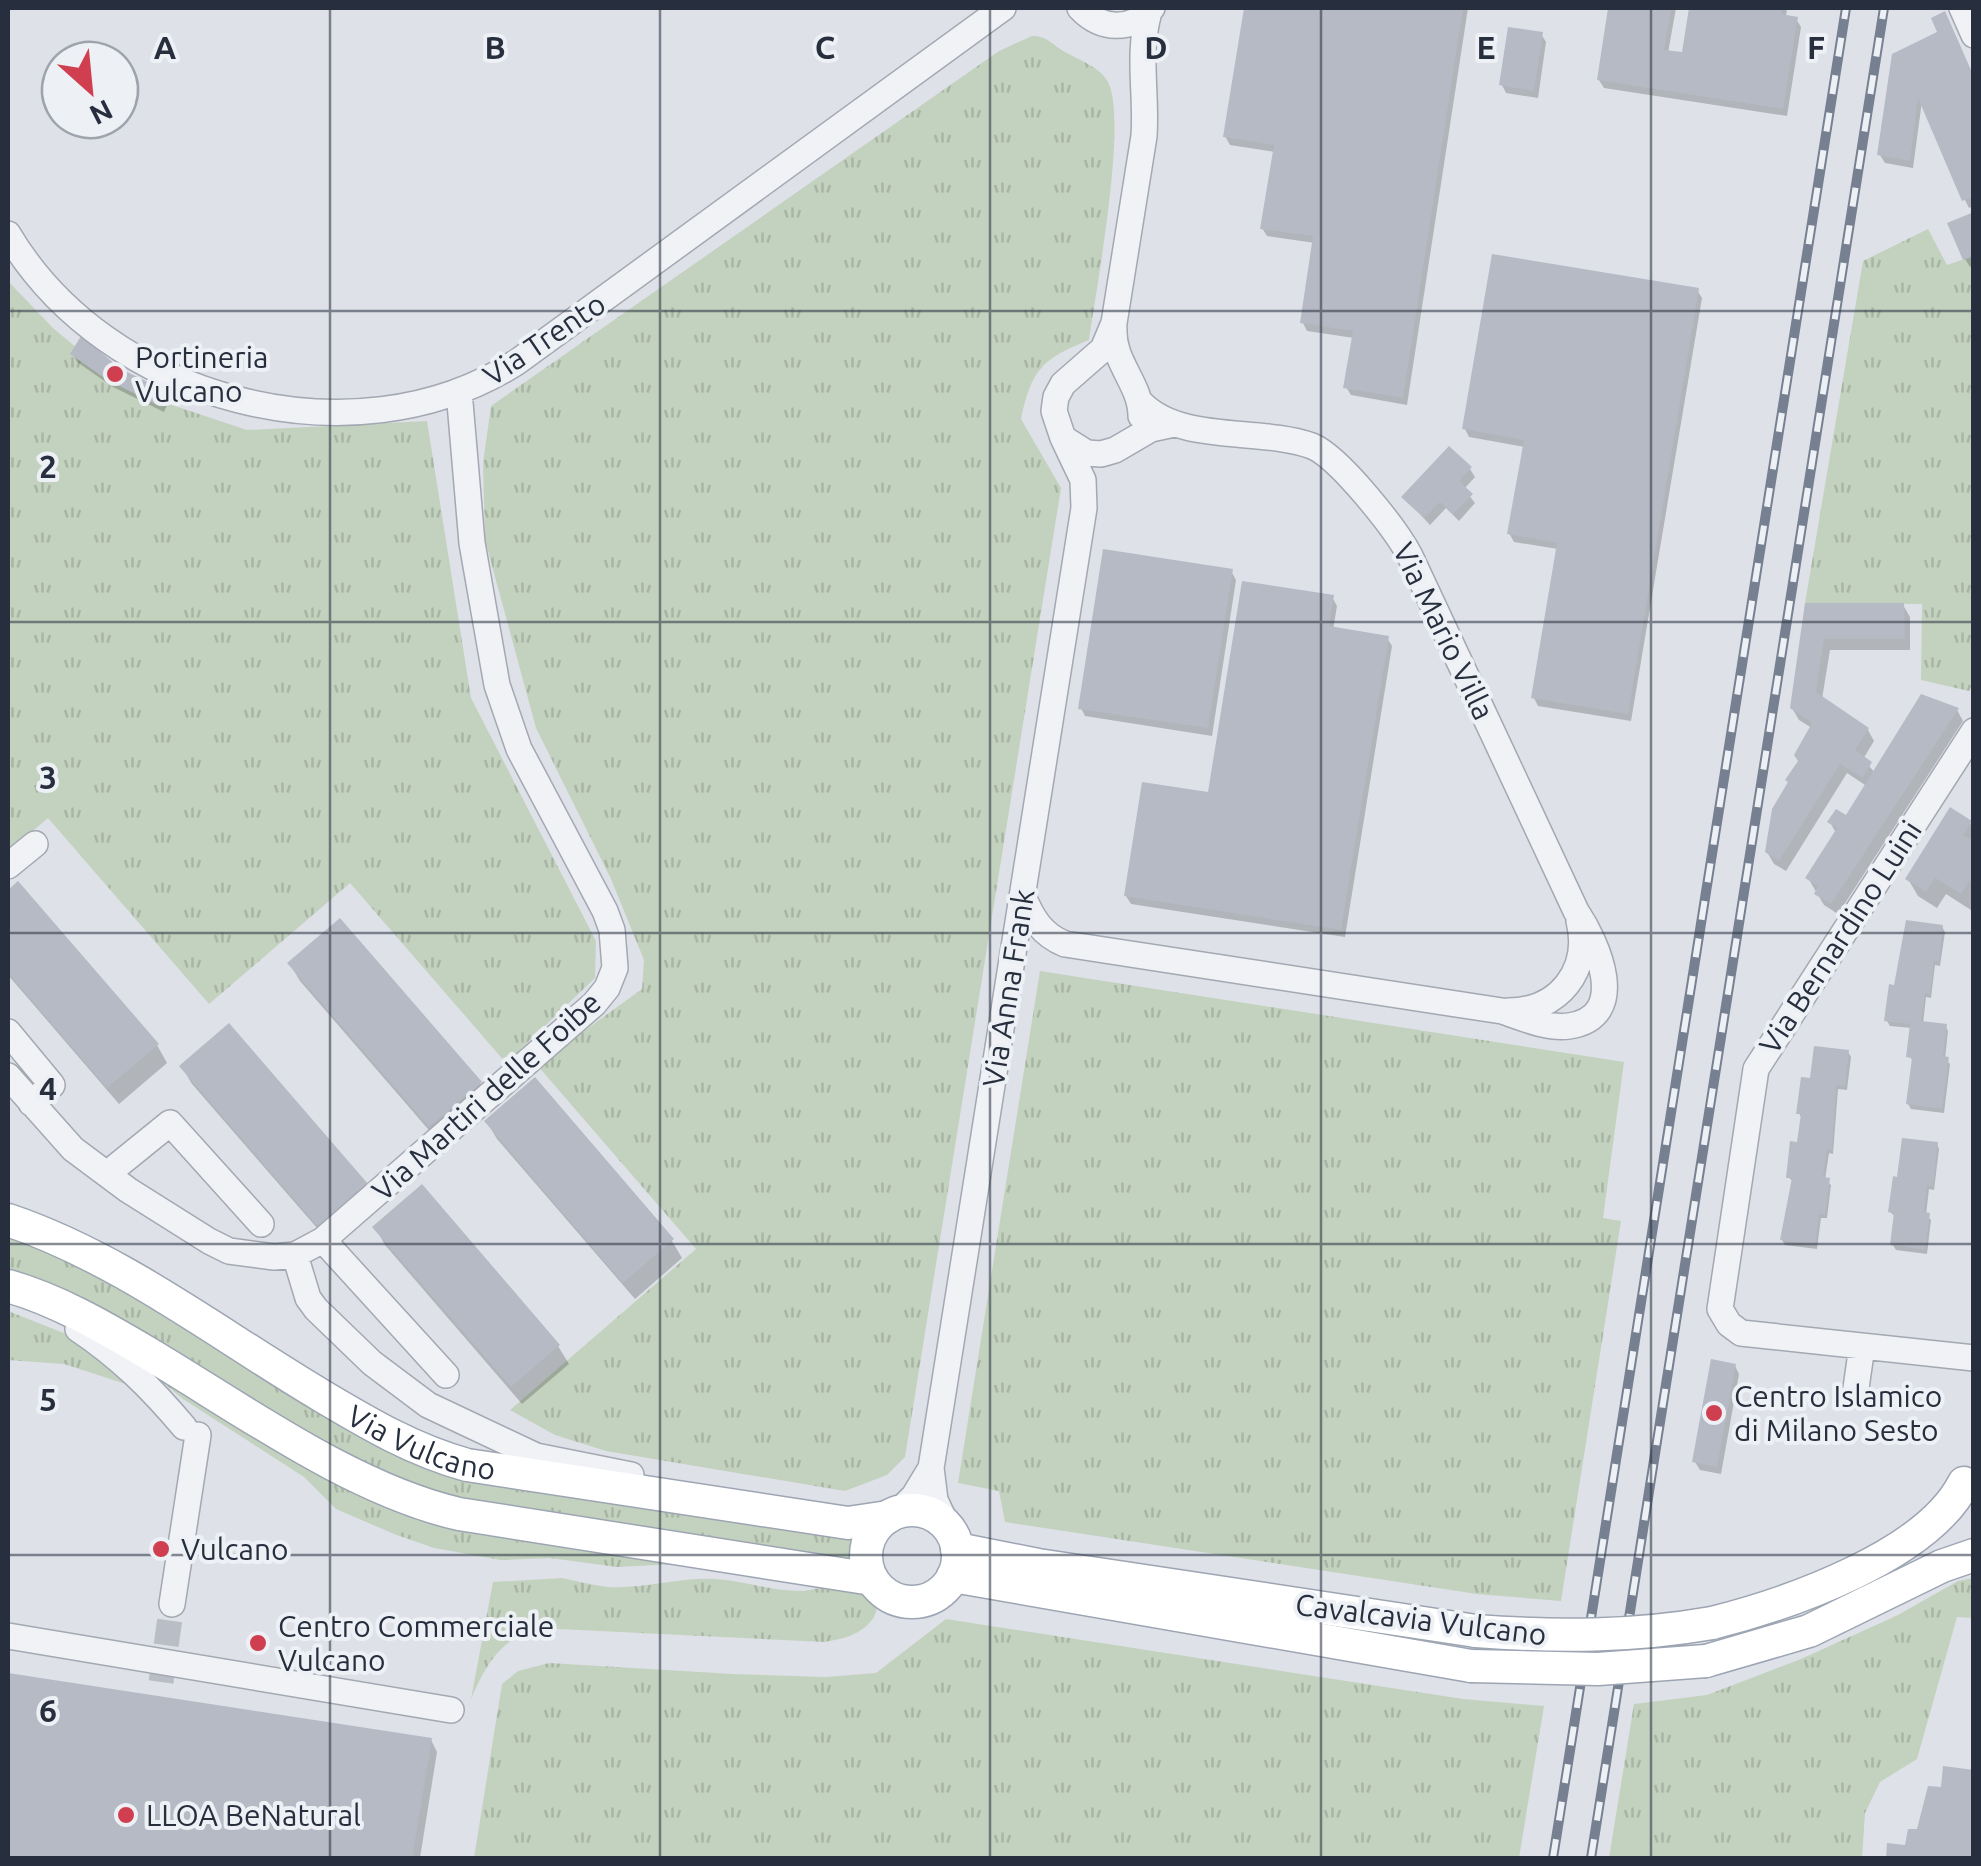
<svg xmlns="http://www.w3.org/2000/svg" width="1981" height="1866" font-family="Ubuntu,sans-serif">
<defs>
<pattern id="grass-tufts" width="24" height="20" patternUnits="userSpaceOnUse" patternTransform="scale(2.5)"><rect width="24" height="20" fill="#c3d2be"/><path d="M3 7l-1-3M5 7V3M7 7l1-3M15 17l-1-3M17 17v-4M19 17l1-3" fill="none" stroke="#a8b5a4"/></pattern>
</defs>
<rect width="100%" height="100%" fill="#dee1e8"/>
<path fill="url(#grass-tufts)" d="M1032 36C1048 36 1051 44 1065 52 1079 60 1100 67 1108 82 1128 121 1096 290 1089 340 1042 359 1032 369 1021 419L1061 488 905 1457 887 1475 845 1491 606 1451 555 1435 510 1410 696 1249 537 1065 642 989 644 960 611 879 536 728 485 540 483 463 491 406 999 51Z
M1928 229 1947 265 1973 256V684L1969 691 1921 680 1922 604 1805 603 1863 261Z
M8 281 53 328 127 390 247 430 427 421 471 698 596 941 595 978 506 1063 350 883 209 1004 48 818 8 852Z
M1040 971 1624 1062 1603 1218 1621 1221 1561 1601 1477 1594 1005 1522 999 1491 958 1483Z
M8 1235 86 1269 371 1438 864 1535 859 1565 412 1492 8 1276Z
M8 1311 84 1341 138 1388 64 1364 8 1360Z
M150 1372 373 1501 398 1512 675 1564 617 1567 550 1558 501 1560 434 1548 394 1534 336 1509 304 1477 183 1399Z
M562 1578C577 1581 593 1585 608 1587 644 1589 680 1577 716 1579 744 1581 772 1591 800 1591 812 1591 826 1584 838 1586 856 1588 888 1599 872 1620 859 1636 842 1639 824 1642L537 1628C500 1640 486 1664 471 1699L493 1582Z
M1973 1578V1618L1957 1617 1917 1759 1880 1782 1865 1813 1862 1858H1609L1634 1704 1707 1695 1801 1659 1898 1615 1958 1581Z
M946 1619 1463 1699 1544 1706 1519 1858H474L502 1684 518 1671 549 1663 733 1674 826 1677 876 1673Z"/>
<path fill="#0003" d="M1246 8H1468L1407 405 1351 395 1346 387 1354 338 1307 331 1303 323 1315 243 1267 236 1262 228 1275 152 1230 145 1225 136Z
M1611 8H1676L1668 53 1684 55 1692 8H1787L1786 17 1796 19 1801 27 1787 116 1604 88 1599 80Z
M1541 34 1546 42 1538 98 1506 93 1502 85Z
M1894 56 1974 80V206L1969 208 1965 200 1922 101 1913 168 1885 163 1880 155Z
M1974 215V265L1970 267 1965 259Z
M1697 290 1702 298 1631 721 1538 706 1534 698 1558 549 1514 542 1509 533 1525 447 1469 437 1465 429Z
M73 354 120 371 164 393 169 401 164 412 113 387 77 362Z
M1470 469 1475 477 1464 489 1475 503 1459 521 1446 508 1430 525 1405 498Z
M1231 571 1236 580 1212 736 1085 716 1081 708Z
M1332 597 1337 606 1333 630 1387 638 1392 646 1345 937 1131 904 1126 896 1210 795Z
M1903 605 1910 617V650H1830L1822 699 1868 730 1874 741 1863 759 1876 774 1957 710 1963 721 1838 914 1824 905 1808 878 1836 833 1830 822 1847 818 1868 787 1847 773 1786 871 1774 864 1767 852 1812 728 1799 720 1792 708 1807 606Z
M1970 823 1974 829V907L1971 910 1946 894 1937 908 1918 896 1908 879Z
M18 885 157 1045 167 1063 119 1104 8 975V894Z
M1942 927 1945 932 1940 966 1935 965 1931 998 1926 997 1923 1024 1945 1026 1948 1031 1945 1059 1950 1064 1944 1113 1911 1109 1908 1104 1914 1062 1909 1056 1912 1028 1890 1026 1887 1021 1896 988Z
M290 964 480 1083 490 1101 440 1143 300 981Z
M229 1027 366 1186 376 1203 330 1243 192 1084 182 1067Z
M1848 1052 1851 1057 1847 1090 1838 1089 1833 1154 1829 1153 1825 1180 1831 1185 1827 1218H1821L1817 1249 1785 1245 1782 1240 1794 1182 1788 1177 1799 1145 1802 1119 1799 1113 1812 1081Z
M487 1122 672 1241 682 1258 635 1299 497 1139Z
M1937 1144 1939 1149 1934 1190 1929 1189 1926 1215 1931 1220 1927 1254 1896 1250 1893 1245 1896 1217 1890 1212Z
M375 1227 558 1346 569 1364 522 1404 385 1245Z
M1735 1366 1739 1374 1721 1474 1700 1470 1695 1462Z
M8 1675 431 1740 437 1752 420 1858H8Z"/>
<path fill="#b5bac4" d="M1244 8H1463L1403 398 1343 388 1353 331 1300 323 1313 236 1260 229 1274 145 1223 137Z
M1608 8H1671L1664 50 1682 52 1689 8H1782L1781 14 1798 17 1783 109 1597 80Z
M1945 11 1974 77V197L1962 201 1918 98 1910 161 1877 155 1892 54 1937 32 1931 18Z
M1508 27 1543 32 1534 91 1499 85Z
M1974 212V256L1963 260 1947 223Z
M1492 254 1699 288 1628 714 1531 698 1557 543 1507 534 1524 440 1462 429Z
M81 336 121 369 166 391 159 406 106 379 70 354Z
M1449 446 1472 467 1459 481 1473 494 1453 514 1440 502 1424 518 1401 497Z
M1103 549 1233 569 1208 728 1078 709Z
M1242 581 1334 595 1329 626 1389 636 1341 930 1124 896 1142 782 1208 792Z
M1805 603H1904L1905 639H1824L1816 692 1869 728 1855 750 1872 762 1863 778 1840 764 1779 861 1765 852 1772 809 1788 782 1785 780 1798 761 1794 755 1812 723 1790 708Z
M1921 694 1959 708 1831 904 1814 894 1818 886 1805 878 1837 828 1827 822 1836 809 1846 815Z
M1950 807 1972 821 1963 835 1974 841V874L1961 894 1935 878 1926 892 1905 879Z
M18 881 159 1044 107 1088 8 973V890Z
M340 918 482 1082 429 1127 287 963Z
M1906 920 1943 925 1939 962 1934 961 1930 994 1925 993 1921 1021 1947 1024 1943 1056 1949 1057 1942 1109 1906 1104 1912 1058 1906 1057 1910 1024 1884 1021 1889 984 1894 985Z
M229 1023 368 1184 318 1227 179 1066Z
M1814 1046 1849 1050 1845 1086 1836 1085 1832 1150 1827 1149 1823 1177 1830 1178 1825 1214H1819L1815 1245 1780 1240 1792 1178H1786L1790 1141 1797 1142 1801 1114H1796L1801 1077 1810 1078Z
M535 1077 674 1239 623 1283 484 1121Z
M1902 1138 1938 1142 1933 1186 1927 1185 1924 1212 1930 1213 1925 1250 1890 1245 1894 1213 1888 1212 1893 1176 1897 1177Z
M422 1184 560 1345 511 1387 372 1227Z
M1711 1359 1736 1364 1717 1467 1692 1462Z
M8 1673 432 1738 412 1858H8Z
M1943 1766 1974 1770V1858H1886L1887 1843 1905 1845 1908 1829H1917L1928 1786 1941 1787Z"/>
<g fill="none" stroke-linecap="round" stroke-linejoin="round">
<path stroke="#b9bdc6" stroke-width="25" stroke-dasharray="25 12" stroke-linecap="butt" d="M161 1682 172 1604"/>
<g stroke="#a3a8b2" stroke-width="28">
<path id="minor" d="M1080 8C1101 30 1131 32 1152 8
M1962 8 1974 35
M1149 12C1137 54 1147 94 1144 136L1114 323 1103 349 1063 384 1056 397 1054 411 1063 438 1087 453 1101 454 1115 450 1151 429 1174 424
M8 234C106 400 353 467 517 362L1003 8
M1114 328C1112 362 1141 384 1141 416
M1974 731 1756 1069 1720 1309 1729 1324 1741 1333 1974 1358
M8 866 35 844
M1023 896C1032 918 1042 935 1065 944L1502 1011C1523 1018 1547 1029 1569 1026 1631 1017 1597 942 1576 911L1410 556C1396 529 1339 457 1312 446 1259 427 1181 444 1141 403
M1508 1011C1559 1011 1591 970 1579 921
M8 1032 52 1085 31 1103
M8 1076 73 1149 128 1190 209 1241 229 1251 274 1257 295 1255 323 1240 594 1004 607 988 615 968 612 930 605 911 519 749 497 685 472 543 459 391
M107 1174 170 1123 261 1224
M323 1240 446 1375
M295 1255 308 1298 316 1309 372 1363 428 1405 536 1456 631 1475
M78 1329C120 1357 152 1389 184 1427
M1855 1395 1862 1346
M898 1512 914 1496 931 1468
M948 1528 935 1500 931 1468 1084 508 1083 480 1063 438
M172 1604 198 1435
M8 1636 451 1710"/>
</g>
<g stroke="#9da5b3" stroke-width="35">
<g id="major">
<path id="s1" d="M8 1220C121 1258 219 1335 322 1396 369 1424 413 1450 467 1465L848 1523 888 1517"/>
<path d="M8 1286C57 1300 102 1326 146 1352 242 1409 351 1489 459 1514L872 1579"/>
<circle cx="912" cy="1556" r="46"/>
<path d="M957 1549 1038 1565 1476 1631"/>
<path d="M953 1576 1471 1666"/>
<path d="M1712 1623C1788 1604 1927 1556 1964 1483"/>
<path d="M1706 1661 1809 1631 1942 1566 1974 1555"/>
</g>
</g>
<use href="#minor" stroke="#f0f2f6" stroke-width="25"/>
<use href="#major" stroke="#fff" stroke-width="32"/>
<g stroke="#778091" stroke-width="10">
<path id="rail" d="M1553 1858 1846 8
M1591 1858 1884 8"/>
</g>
<use href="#rail" stroke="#edf0f5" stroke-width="6" stroke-dasharray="19" stroke-linecap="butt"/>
<g stroke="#9da5b3" stroke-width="35" stroke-linecap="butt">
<path id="major-bridge" d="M1476 1631C1557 1637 1632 1637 1712 1623
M1471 1666 1598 1669 1706 1661"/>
</g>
<use href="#major-bridge" stroke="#fff" stroke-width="32"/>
</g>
<path fill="none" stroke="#272f3e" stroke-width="2.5" stroke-opacity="0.55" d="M330 8V1858M660 8V1858M990 8V1858M1321 8V1858M1651 8V1858M8 311H1974M8 622H1974M8 933H1974M8 1244H1974M8 1555H1974"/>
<g fill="#d03f50" stroke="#edf0f5" stroke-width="4">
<circle cx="115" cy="374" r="10"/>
<circle cx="1714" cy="1413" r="10"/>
<circle cx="161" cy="1549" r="10"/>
<circle cx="258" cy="1643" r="10"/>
<circle cx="126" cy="1815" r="10"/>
</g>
<g text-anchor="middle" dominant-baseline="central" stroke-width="8" stroke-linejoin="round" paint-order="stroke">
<g font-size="30" fill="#272f3e" stroke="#edf0f5">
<text transform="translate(544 339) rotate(-34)">Via Trento</text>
<text transform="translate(1444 631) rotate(64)">Via Mario Villa</text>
<text transform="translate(1840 937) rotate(-57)">Via Bernardino Luini</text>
<text transform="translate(1008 988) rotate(-81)">Via Anna Frank</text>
<text transform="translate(486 1096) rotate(-42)">Via Martiri delle Foibe</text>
<text stroke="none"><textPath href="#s1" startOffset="472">Via Vulcano</textPath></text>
<text transform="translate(1421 1619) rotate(7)">Cavalcavia Vulcano</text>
</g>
<g font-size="30" fill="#272f3e" stroke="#edf0f5" text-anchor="start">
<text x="135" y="357">Portineria<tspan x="135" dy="34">Vulcano</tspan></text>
<text x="1734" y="1396">Centro Islamico<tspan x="1734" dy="34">di Milano Sesto</tspan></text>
<text x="181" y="1549">Vulcano</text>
<text x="278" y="1626">Centro Commerciale<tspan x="278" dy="34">Vulcano</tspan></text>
<text x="146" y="1815">LLOA BeNatural</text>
</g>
</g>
<g font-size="32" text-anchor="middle" font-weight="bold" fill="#272f3e" stroke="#edf0f5" stroke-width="8" stroke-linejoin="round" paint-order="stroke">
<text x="165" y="59">A</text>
<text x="495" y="59">B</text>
<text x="825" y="59">C</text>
<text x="1156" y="59">D</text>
<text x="1486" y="59">E</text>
<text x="1816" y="59">F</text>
<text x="48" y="478">2</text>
<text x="48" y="789">3</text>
<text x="48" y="1100">4</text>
<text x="48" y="1411">5</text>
<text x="48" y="1722">6</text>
</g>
<rect width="1981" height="1866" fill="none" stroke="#272f3e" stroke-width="20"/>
<g transform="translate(90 90) rotate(153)"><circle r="48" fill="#edf0f5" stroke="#9ea3ac" stroke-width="2.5"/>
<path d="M0-8L18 38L0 25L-18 38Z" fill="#d03f50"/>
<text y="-15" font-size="28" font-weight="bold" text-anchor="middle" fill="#272f3e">N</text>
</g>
</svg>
